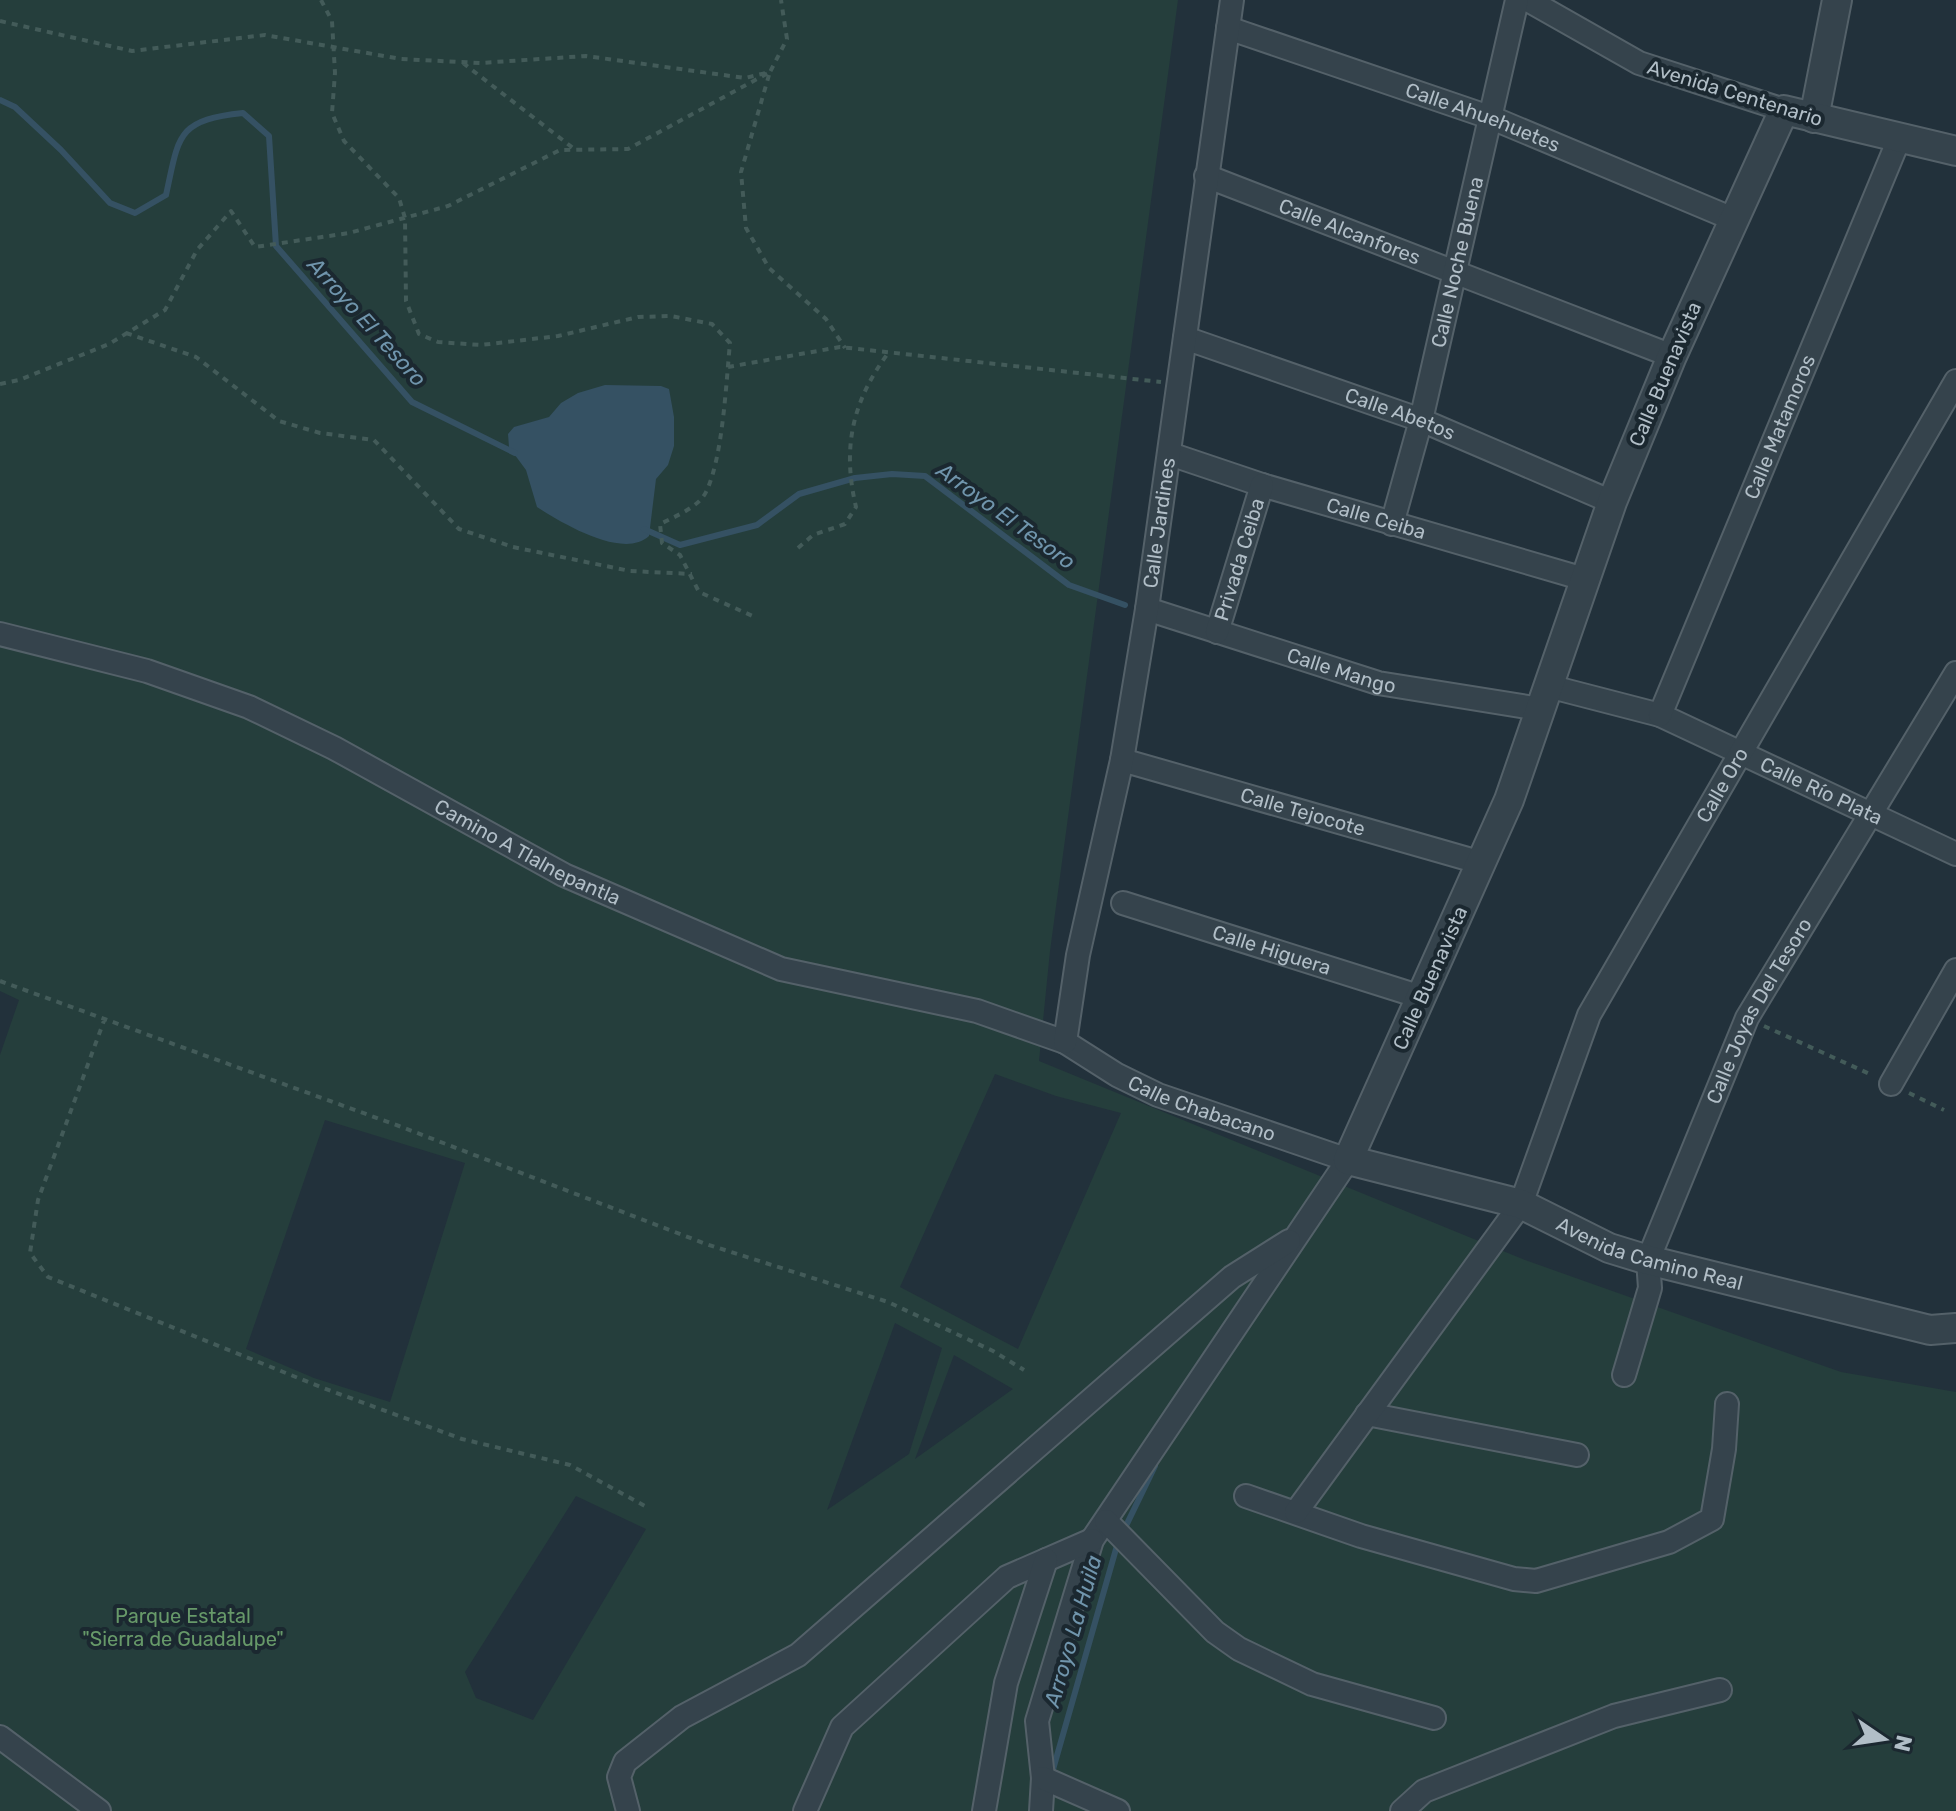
<svg xmlns="http://www.w3.org/2000/svg" width="1956" height="1811" font-family="Rubik,sans-serif">
<rect width="100%" height="100%" fill="#22313b"/>
<path fill="#253e3c" fill-rule="evenodd" d="M0 0H1178L1050 951 1039 1061 1525 1260 1841 1372 1956 1392V1811H0V1055L19 1000 0 991ZM995 1074 1056 1096 1121 1113 1018 1349 900 1287ZM325 1120 465 1163 390 1402 314 1378 246 1349ZM895 1323 942 1348 909 1454 827 1510ZM954 1355 1013 1389 915 1459ZM576 1496 646 1529 533 1720 476 1698 465 1672Z"/>
<path fill="#355163" d="M605 385 661 386 669 389 674 417V446L668 465 656 479 649 536C623 560 562 523 537 507L526 470 509 447 508 434 514 427 549 417 561 403 578 393Z"/>
<g fill="none" stroke-linecap="round" stroke-linejoin="round">
<path stroke="#355163" stroke-width="6" d="M0 100 15 107 61 150 110 203 135 213 166 195C179 136 176 120 243 113L269 136 276 246 412 402 515 453
M644 529 680 545 757 525 799 494 855 478 892 474 925 476 1069 585 1125 605
M1123 1532 1155 1466
M1052 1773 1118 1542"/>
<g stroke="#546169" stroke-width="26">
<g id="minor">
<path d="M1528 0 1639 63 1784 110"/>
<path id="s1" d="M1228 28 1492 118 1733 219"/>
<path id="s2" d="M1206 176 1672 356"/>
<path id="s3" d="M1185 338 1421 420 1612 502"/>
<path id="s4" d="M1170 454 1262 485 1584 579"/>
<path id="s5" d="M1392 524 1421 420 1517 0"/>
<path id="s6" d="M1147 609 1378 683 1540 709"/>
<path id="s7" d="M1217 632 1262 485"/>
<path id="s8" d="M0 634 147 671 249 707 334 748 564 875 781 969 977 1011 1065 1042 1117 1075 1158 1095 1348 1160 1092 1540 1037 1721 1043 1778 1041 1811"/>
<path id="s9" d="M1548 686 1660 715 1956 854"/>
<path id="s10" d="M1660 715 1899 139"/>
<path id="s11" d="M1122 760 1482 863"/>
<path id="s12" d="M1123 903 1421 997"/>
<path id="s13" d="M1065 1042 1078 955 1122 760 1147 609 1232 0"/>
<path d="M1891 1084 1956 970"/>
<path id="s14" d="M1624 1375 1650 1288 1648 1260 1747 1018 1956 673"/>
<path d="M1367 1414 1577 1455"/>
<path d="M1246 1496 1361 1536 1514 1579 1536 1581 1669 1542 1712 1519 1724 1449 1727 1404"/>
<path id="s15" d="M1296 1512 1521 1204 1589 1015 1956 381"/>
<path d="M1106 1521 1215 1632 1239 1649 1312 1684 1434 1718"/>
<path d="M0 1737 99 1811"/>
<path d="M1043 1778 1118 1811"/>
<path d="M628 1811 619 1777 625 1762 682 1717 798 1655 1232 1277 1289 1241"/>
<path d="M805 1811 842 1727 1007 1577 1092 1540"/>
<path d="M984 1811 1006 1683 1046 1560"/>
<path d="M1402 1811 1424 1791 1614 1716 1720 1690"/>
</g>
</g>
<g stroke="#546169" stroke-width="32">
<g id="tertiary">
<path d="M1814 118 1837 0"/>
<path id="s16" d="M1956 151 1784 110 1672 356 1612 502 1509 800 1348 1160 1521 1204 1609 1248 1648 1260 1930 1330 1956 1328"/>
</g>
</g>
<path stroke="#435b59" stroke-width="4" stroke-dasharray="6 6" stroke-linecap="butt" d="M321 0 332 21 335 73 332 113 344 141 399 198 405 218 406 301 419 334 438 342 481 345 558 336 638 317 671 316 712 324 730 343C726 383 723 457 706 492 699 507 674 517 660 524L662 543 680 555 699 592 757 618
M0 21 132 51 265 35 401 59 480 63 586 56 745 78 770 72 787 39 781 0
M463 63 573 148
M769 75 741 172 746 228 769 268 826 319 845 348
M126 333 196 357 279 421 320 433 374 440 459 529 513 547 630 571 692 574
M728 367 840 347 1161 382
M0 384 19 380 109 344 165 310 197 250 231 211 255 247 349 233 448 206 560 150 628 149 770 72
M798 548 813 535 845 524 856 507C842 448 852 401 889 352
M0 981 399 1126 706 1244 888 1302 993 1351 1024 1370
M105 1018 38 1200 30 1253 48 1277 323 1388 462 1439 570 1465 645 1506
M1764 1026 1872 1075
M1909 1093 1944 1110"/>
<use href="#minor" stroke="#35434c" stroke-width="22"/>
<use href="#tertiary" stroke="#35434c" stroke-width="28"/>
</g>
<g text-anchor="middle" dominant-baseline="central" stroke-width="8" stroke-linejoin="round" paint-order="stroke">
<g font-size="20" fill="#b1bec7" stroke="#1b2830">
<text transform="translate(1735 93) rotate(17)">Avenida Centenario</text>
<text stroke="none"><textPath href="#s1" startOffset="270">Calle Ahuehuetes</textPath></text>
<text stroke="none"><textPath href="#s2" startOffset="154">Calle Alcanfores</textPath></text>
<text stroke="none"><textPath href="#s5" startOffset="270">Calle Noche Buena</textPath></text>
<text transform="translate(1665 374) rotate(-67)">Calle Buenavista</text>
<text stroke="none"><textPath href="#s3" startOffset="228">Calle Abetos</textPath></text>
<text stroke="none"><textPath href="#s10" startOffset="312">Calle Matamoros</textPath></text>
<text stroke="none"><textPath href="#s4" startOffset="216">Calle Ceiba</textPath></text>
<text stroke="none"><textPath href="#s13" startOffset="528">Calle Jardines</textPath></text>
<text stroke="none"><textPath href="#s7" startOffset="76">Privada Ceiba</textPath></text>
<text stroke="none"><textPath href="#s6" startOffset="204">Calle Mango</textPath></text>
<text stroke="none"><textPath href="#s15" startOffset="848">Calle Oro</textPath></text>
<text stroke="none"><textPath href="#s9" startOffset="294">Calle Río Plata</textPath></text>
<text stroke="none"><textPath href="#s11" startOffset="188">Calle Tejocote</textPath></text>
<text stroke="none"><textPath href="#s8" startOffset="574">Camino A Tlalnepantla</textPath></text>
<text stroke="none"><textPath href="#s12" startOffset="156">Calle Higuera</textPath></text>
<text transform="translate(1430 978) rotate(-66)">Calle Buenavista</text>
<text stroke="none"><textPath href="#s14" startOffset="392">Calle Joyas Del Tesoro</textPath></text>
<text stroke="none"><textPath href="#s8" startOffset="1300">Calle Chabacano</textPath></text>
<text stroke="none"><textPath href="#s16" startOffset="1632">Avenida Camino Real</textPath></text>
</g>
<g font-size="20" fill="#679969" stroke="#1b2830">
<text x="183" y="1616">Parque Estatal<tspan x="183" dy="23">"Sierra de Guadalupe"</tspan></text>
</g>
<g font-size="22" font-style="italic" fill="#7095ac" stroke="#1b2830">
<text transform="translate(367 322) rotate(48)">Arroyo El Tesoro</text>
<text transform="translate(1006 516) rotate(36)">Arroyo El Tesoro</text>
<text transform="translate(1073 1631) rotate(-74)">Arroyo La Huila</text>
</g>
</g>
<g transform="translate(1884 1739) rotate(103)" stroke="#1b2830" stroke-width="6" paint-order="stroke">
<path d="M0-6L14 30L0 20L-14 30Z" fill="#b1bec7"/>
<text y="-12" font-size="22" font-weight="bold" text-anchor="middle" fill="#b1bec7">N</text>
</g>
</svg>
